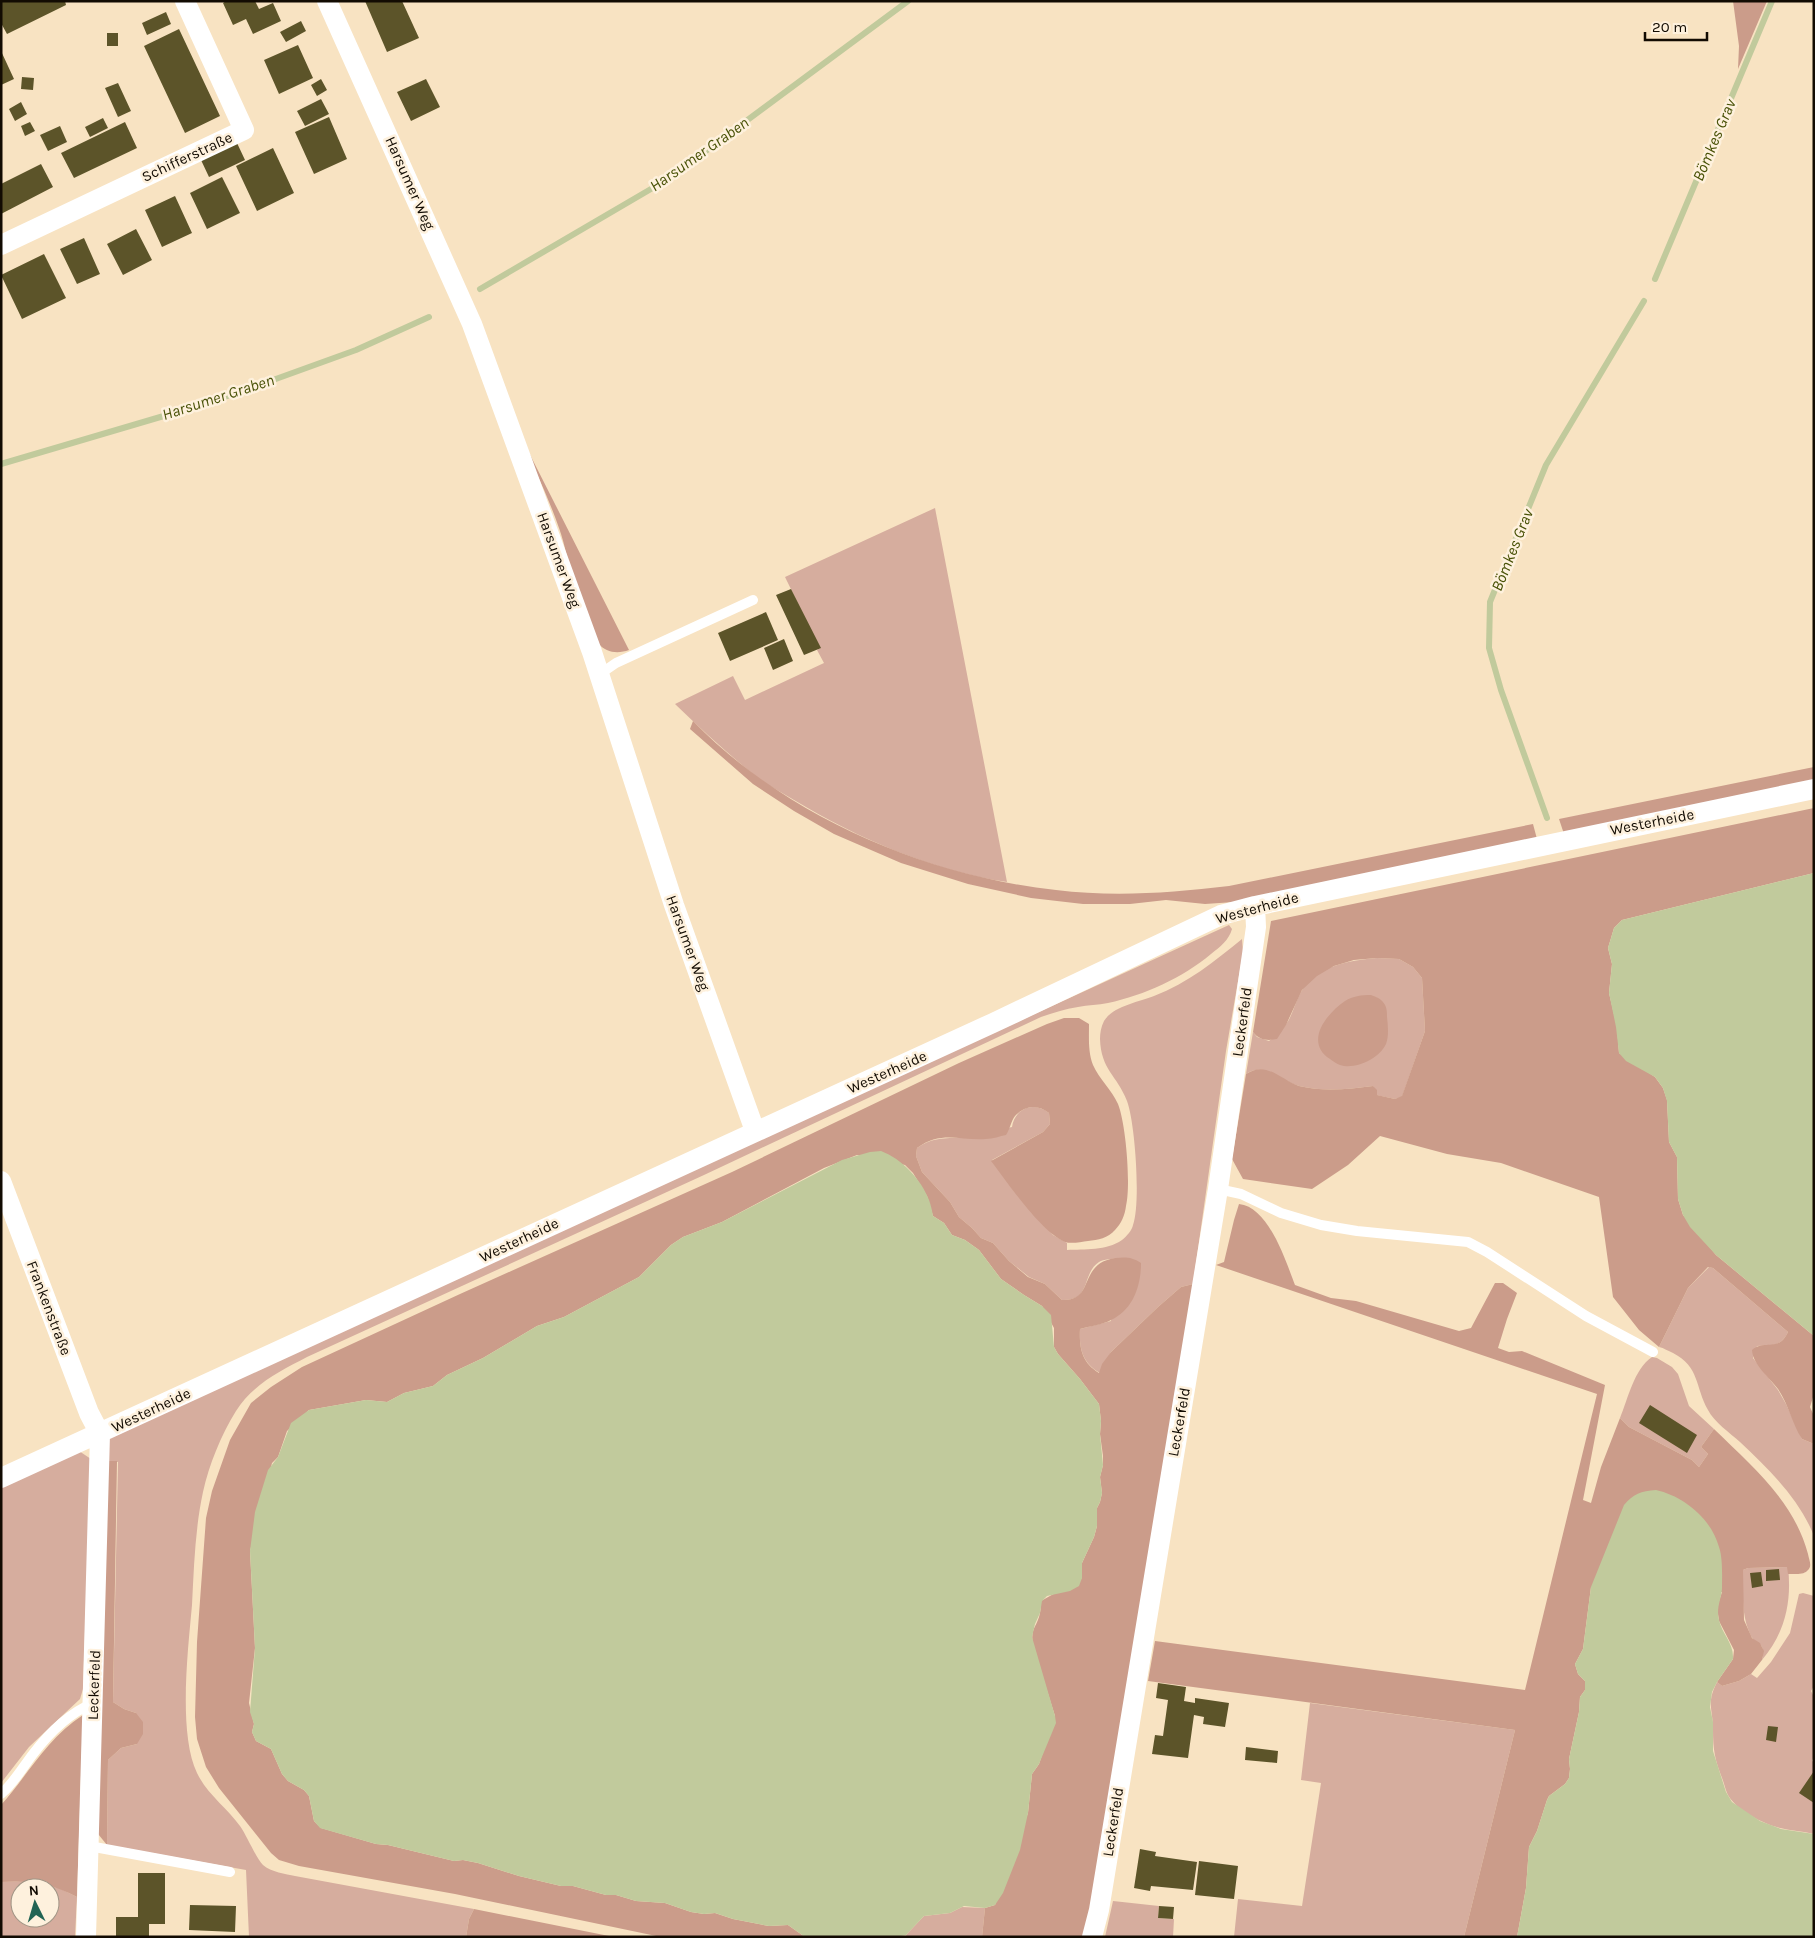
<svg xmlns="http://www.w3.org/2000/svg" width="1815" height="1938" font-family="Karla,sans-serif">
<rect width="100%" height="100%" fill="#f8e3c2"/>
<path fill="#d6ad9e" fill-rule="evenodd" d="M935 508 1007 882C933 871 857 838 794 800 782 793 769 786 758 778 729 755 702 730 675 704L733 676 745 700 824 663 817 650 820 648 785 577Z
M1229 925 1232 929C1229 940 1220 947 1211 954 1182 978 1145 995 1108 1003 1098 1005 1088 1005 1078 1007 1065 1009 1053 1013 1041 1017L704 1175 307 1357C280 1371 252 1385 236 1411 221 1435 209 1465 203 1492 195 1529 194 1567 192 1605 188 1650 178 1733 197 1773 207 1794 227 1808 240 1826 247 1836 256 1858 263 1865 271 1872 286 1874 295 1876L474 1909 469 1919 466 1937H249L246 1870 107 1845 108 1760 121 1748 137 1744 136 1713 124 1709 113 1702 118 1462 108 1461V1438Z
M1242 939 1243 952 1226 1051 1193 1284 1181 1287 1158 1307 1111 1352 1100 1373C1082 1363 1079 1348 1080 1329L1111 1321 1118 1258C1112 1259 1104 1259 1099 1262 1081 1274 1092 1301 1062 1300L1045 1284 1029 1277 1009 1261 993 1243 981 1238 972 1228 959 1217 950 1202 922 1172 916 1156 917 1148C934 1136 947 1139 966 1137 981 1136 997 1130 1012 1127 1015 1108 1034 1101 1049 1113L1050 1124 1043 1132 992 1160 1053 1235 1067 1243V1250C1085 1249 1106 1251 1122 1240 1127 1236 1132 1230 1133 1225 1141 1203 1135 1122 1127 1101 1117 1075 1101 1070 1100 1039 1100 1033 1101 1027 1104 1021 1113 1006 1139 1002 1154 996 1188 983 1215 961 1242 939Z
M1377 958 1399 959 1413 967 1422 978 1425 1031 1402 1097 1395 1099 1376 1095 1373 1086C1349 1089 1324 1092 1299 1086 1281 1081 1265 1061 1246 1074L1253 1032 1257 1037 1269 1041C1275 1036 1282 1031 1286 1024 1293 1015 1295 1002 1301 992 1315 966 1351 960 1377 958Z
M1709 1267 1713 1268 1788 1332C1781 1347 1772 1345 1757 1346L1753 1358 1778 1390 1786 1404 1802 1439 1814 1444V1536C1800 1500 1768 1468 1740 1442 1730 1433 1714 1422 1708 1410 1695 1387 1700 1367 1673 1353 1668 1351 1664 1348 1659 1347L1688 1288Z
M1652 1357 1657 1358 1672 1367 1678 1374 1689 1406 1714 1429 1701 1447 1708 1454 1699 1467 1692 1460 1629 1427 1620 1418C1628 1399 1634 1369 1652 1357Z
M79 1451 91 1459 83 1689 80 1699 29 1747 1 1783V1487Z
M1788 1567C1792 1602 1785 1633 1762 1660 1766 1639 1756 1647 1750 1634 1741 1613 1743 1593 1743 1570L1748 1568Z
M1803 1593 1814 1596V1686L1811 1691 1814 1697V1756L1812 1761 1814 1762V1834C1803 1831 1791 1831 1780 1828 1763 1824 1734 1809 1727 1793 1725 1788 1724 1783 1722 1778 1715 1760 1713 1750 1713 1730 1713 1708 1706 1704 1717 1682L1722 1686 1739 1681 1751 1674 1757 1678 1771 1662 1790 1633 1799 1594Z
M1310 1703 1515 1730 1464 1937H1234L1238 1899 1302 1906 1321 1783 1301 1780Z
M26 1881 59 1888 77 1897 75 1937H1V1882ZM20 1888H50V1918H20Z
M1113 1901 1159 1906 1158 1918 1174 1919 1173 1937H1105Z
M962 1907 985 1908 982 1937H907L906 1935 924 1916 950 1913Z"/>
<path fill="#cb9c8a" d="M1733 1H1767L1738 69 1739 46Z
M519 433 629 650C618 654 606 653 598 643 576 616 571 562 559 528 548 496 532 464 519 433Z
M693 721C785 816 925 876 1056 890 1113 897 1171 893 1229 886L1533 824 1537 839 1234 902 1205 904 1166 900 1130 904H1083L1031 898 968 884 901 863 834 834 794 811 753 784 690 729Z
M1814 767V783L1564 834 1559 819Z
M1814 808V873L1622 920 1614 928 1608 948 1612 964 1609 993 1617 1027 1619 1053 1655 1077 1663 1088 1667 1100 1669 1142 1677 1157 1678 1199 1683 1215 1716 1255 1814 1336V1394L1810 1407 1814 1416V1444L1802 1439C1792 1424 1789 1405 1778 1389 1769 1377 1753 1365 1752 1350 1765 1339 1778 1353 1788 1332L1713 1268 1708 1267 1688 1288 1659 1347 1639 1330 1613 1297 1599 1197 1501 1163 1447 1154 1380 1136 1348 1165 1312 1189 1243 1179 1232 1159 1246 1074C1266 1060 1281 1080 1299 1086 1324 1092 1349 1089 1373 1086L1377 1090V1095L1395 1099 1402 1096 1425 1031 1422 978 1413 967 1399 959 1377 958 1354 960 1334 966 1317 976 1302 990 1286 1025 1277 1039C1267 1041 1259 1040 1253 1032L1271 921Z
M1371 995C1374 996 1379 998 1381 1000 1387 1005 1387 1011 1387 1017 1388 1026 1389 1036 1386 1044 1379 1059 1355 1070 1340 1065 1337 1064 1333 1061 1330 1059 1304 1042 1326 1014 1345 1001 1353 996 1361 995 1371 995Z
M1064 1018H1079L1089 1024C1089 1038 1088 1052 1093 1065 1099 1079 1112 1090 1118 1104 1126 1124 1131 1185 1126 1206 1125 1215 1121 1224 1115 1230 1108 1238 1098 1240 1088 1241 1081 1242 1071 1244 1065 1242 1040 1231 1008 1183 991 1161L1043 1132 1050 1124 1049 1113C1038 1104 1025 1105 1015 1116 1011 1121 1010 1129 1006 1135 1000 1136 993 1139 986 1139 961 1141 941 1130 917 1148L916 1156 922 1172 950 1202 959 1217 972 1228 981 1238 993 1243 1009 1261 1028 1277 1045 1284 1062 1300C1096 1301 1077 1264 1115 1258 1126 1257 1132 1257 1141 1263 1141 1286 1133 1310 1111 1320 1102 1325 1090 1326 1080 1329 1079 1348 1082 1363 1099 1373L1102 1364 1111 1352 1158 1307 1181 1287 1193 1284 1086 1937H982L985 1908 995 1905 1028 1813 1032 1774 1039 1764 1055 1716 1033 1646C1030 1627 1037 1628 1040 1613 1041 1609 1040 1605 1041 1601L1082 1578V1563L1094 1537 1097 1526V1508L1100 1502 1102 1493 1100 1477 1103 1465V1456L1100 1434 1101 1421 1099 1404 1080 1379 1058 1354 1054 1347V1328L1042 1306 1024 1295 1001 1279 979 1250 965 1240 952 1235 944 1223 933 1216 927 1196 913 1173 905 1165 857 1155 824 1168 722 1222 683 1237 671 1245 639 1277 564 1317 537 1326 483 1358 447 1375 433 1386 404 1393 387 1402 366 1400 309 1410 287 1431 278 1457 272 1463 250 1551 255 1648 249 1703 254 1724 252 1732 256 1741 271 1749 282 1774 288 1781 304 1790 309 1796 314 1821 321 1828 376 1844 388 1845 454 1861 463 1860 478 1863 519 1876 561 1886H573L606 1895H616L636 1901 665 1903 691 1912 704 1914 715 1913 733 1919 769 1926 788 1925 805 1937H661L455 1894 299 1866 279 1860 271 1853 219 1788 206 1767 197 1739 195 1717 197 1642 206 1518 212 1491 230 1440 251 1403 271 1387 302 1367 460 1294 732 1172 959 1063 1047 1024Z
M1239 1204C1269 1207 1286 1262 1295 1285L1331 1298 1356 1301 1459 1331 1471 1328 1495 1283H1503L1517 1293 1507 1319 1498 1348 1509 1352 1522 1351 1605 1385 1583 1500 1591 1503 1601 1467 1620 1418 1629 1427 1692 1460 1699 1467 1708 1454 1701 1447 1714 1429C1752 1466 1794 1501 1808 1554 1809 1560 1813 1567 1807 1571 1803 1575 1794 1574 1788 1574L1787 1567 1748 1568 1743 1570 1744 1620 1752 1638 1760 1643 1764 1651 1762 1660 1751 1674 1739 1681 1722 1686 1717 1682 1733 1659 1734 1650 1719 1621 1717 1607 1722 1592 1591 1587 1583 1649 1575 1664 1578 1674 1585 1681V1690L1580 1697 1579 1712 1569 1759 1570 1769 1569 1778 1565 1784 1549 1796 1547 1800 1537 1831 1529 1847 1526 1888 1517 1937H1464L1515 1730 1148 1681 1155 1641 1525 1690 1597 1394 1216 1265 1224 1262 1234 1220Z
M108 1461H117L113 1702 124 1709 136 1713 143 1722V1734L137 1744 121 1748 108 1760 107 1845 94 1829Z
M83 1715 77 1897C50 1883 31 1880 1 1882V1805C28 1775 47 1738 83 1715Z
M474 1909 614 1937H466L469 1919Z"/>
<path fill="#c1ca9c" d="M1814 873V1336L1716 1255 1690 1227 1683 1215 1678 1199 1677 1157 1669 1142 1667 1101 1663 1088 1655 1077 1626 1061 1619 1053 1616 1027 1609 993 1612 964 1608 948 1614 928 1622 920Z
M881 1151C902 1159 921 1179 929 1200 931 1205 932 1211 933 1216L944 1223 952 1235 965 1240 979 1250 1001 1279 1024 1295 1042 1306 1051 1315 1054 1347 1058 1354 1080 1379 1099 1404 1101 1421 1100 1434 1103 1465 1100 1477 1102 1493 1100 1502 1097 1508V1526L1094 1537 1082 1563V1578L1079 1586 1070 1591 1047 1596 1042 1601 1040 1613 1035 1624 1032 1637 1055 1716 1056 1723 1039 1764 1032 1774 1028 1813 1020 1850 1003 1893 995 1905 985 1908 964 1906 950 1913 924 1916 906 1935 896 1937H805L788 1925 769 1926 733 1919 715 1913 704 1914 691 1912 665 1903 636 1901 616 1895H606L573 1886H561L519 1876 478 1863 463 1860 454 1861 388 1845 376 1844 320 1828 314 1821 309 1796 304 1790 288 1781 282 1774 271 1749 256 1741 252 1732 254 1724 250 1712 255 1648 250 1551 255 1512 268 1470 278 1457 291 1423 309 1410 366 1400 387 1402 404 1393 433 1386 447 1375 483 1358 537 1326 564 1317 639 1277 671 1245 683 1237 722 1222 842 1160 870 1152Z
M1656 1490C1683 1496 1711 1518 1719 1547 1723 1559 1722 1576 1722 1589 1721 1600 1716 1608 1719 1620 1722 1634 1734 1643 1733 1659L1717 1682 1712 1692 1710 1707 1713 1722V1751L1726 1792 1732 1802 1760 1821 1781 1829 1814 1834V1937H1517L1526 1888 1529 1847 1537 1831 1547 1800 1549 1796 1565 1784 1569 1778 1570 1769 1569 1759 1579 1712 1580 1697 1585 1690V1681L1578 1674 1575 1664 1583 1649 1591 1587 1624 1505C1633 1494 1641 1491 1656 1490Z"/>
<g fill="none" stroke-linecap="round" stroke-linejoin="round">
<path stroke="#c1ca9c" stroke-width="6" d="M1655 279 1772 1
M480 289 668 179 908 1
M1 464 201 405 248 389 356 350 429 317
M1547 818 1501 690 1489 648 1490 602 1546 465 1644 301"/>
</g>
<path fill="#5c5429" d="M3 1H65L66 5 7 34 1 23V2Z
M226 1H255L259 9 273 3 281 21 253 34 246 19 233 25 223 3Z
M365 1H402L419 38 387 52Z
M166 12 171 24 147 35 142 23Z
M301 21 306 31 286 42 280 32Z
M179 29 220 116 185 133 144 46Z
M107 33H118V46H107Z
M298 45 313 78 279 94 264 60Z
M1 51 14 79 1 85Z
M22 77 34 78 33 90 21 89Z
M321 79 327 90 317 96 311 85Z
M426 79 440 107 411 121 397 92Z
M118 83 131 111 118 117 105 88Z
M321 99 329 114 305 126 297 111Z
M21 102 27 114 15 121 9 109Z
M329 117 347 159 314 174 295 132Z
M103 118 108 128 90 137 85 127Z
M30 122 35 131 25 136 21 126Z
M125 122 137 148 74 178 61 153Z
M60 126 67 142 48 151 40 135Z
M237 143 245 160 209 177 201 160Z
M273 148 294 193 257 211 236 166Z
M41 164 53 187 1 214V184Z
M222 177 240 213 207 229 190 193Z
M175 196 192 233 162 247 145 210Z
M136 229 152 260 123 275 107 244Z
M84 238 100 274 77 284 60 249Z
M44 254 66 298 22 319 1 275Z
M791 589 821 648 804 655 776 595Z
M766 612 778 640 730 661 718 633Z
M784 639 793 661 773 670 764 648Z
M1650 1405 1697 1435 1687 1453 1639 1423Z
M1779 1569 1780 1580 1766 1581V1570Z
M1761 1572 1763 1586 1752 1588 1750 1573Z
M1158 1683 1186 1687 1184 1701 1195 1703V1698L1229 1703 1225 1727 1203 1724 1204 1717 1194 1715 1188 1758 1152 1754 1155 1735 1163 1736 1168 1700 1156 1698Z
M1768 1726 1778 1727 1776 1742 1766 1740Z
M1246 1747 1278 1751 1277 1763 1245 1760Z
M1814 1771V1803L1799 1793Z
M1140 1849 1156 1852 1155 1856 1197 1862 1193 1890 1151 1886 1150 1891 1134 1888Z
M1199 1861 1238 1866 1234 1899 1195 1895Z
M138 1873H165V1924H149V1937H116V1917H138Z
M190 1905 236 1906 235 1932 189 1930Z
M1159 1906 1174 1907 1173 1919 1158 1918Z"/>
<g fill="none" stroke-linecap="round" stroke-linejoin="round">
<path stroke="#fff" stroke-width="10" d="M600 674 616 663 753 600
M1218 1189 1241 1194 1281 1213 1321 1225 1357 1231 1468 1242 1487 1252 1586 1316 1653 1352
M1 1794C14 1783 23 1767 33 1754 49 1733 70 1713 93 1703
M89 1846 230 1872"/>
<path stroke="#fff" stroke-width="20" d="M327 1 472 324 592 652 674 905 755 1131
M1 245 244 130 185 1
M1 1181 89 1413 100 1434 86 1937
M1 1478 993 1023 1221 915 1255 906 1814 789
M1092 1937 1099 1910 1218 1189 1256 927 1255 906"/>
</g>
<g text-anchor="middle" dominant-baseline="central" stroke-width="5" stroke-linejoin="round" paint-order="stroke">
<g font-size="15" fill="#120b02" stroke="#fef1dd">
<text transform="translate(187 157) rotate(-25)">Schifferstraße</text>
<text transform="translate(410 183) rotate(66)">Harsumer Weg</text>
<text transform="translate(559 560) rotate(70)">Harsumer Weg</text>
<text transform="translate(1652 822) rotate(-11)">Westerheide</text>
<text transform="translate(1257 908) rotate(-15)">Westerheide</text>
<text transform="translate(688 943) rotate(70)">Harsumer Weg</text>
<text transform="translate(1242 1022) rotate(-82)">Leckerfeld</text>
<text transform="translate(887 1072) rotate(-24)">Westerheide</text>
<text transform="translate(519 1240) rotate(-25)">Westerheide</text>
<text transform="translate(49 1308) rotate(69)">Frankenstraße</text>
<text transform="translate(151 1410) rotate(-25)">Westerheide</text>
<text transform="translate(1179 1422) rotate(-80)">Leckerfeld</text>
<text transform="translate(94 1685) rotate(-88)">Leckerfeld</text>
<text transform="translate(1113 1822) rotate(-81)">Leckerfeld</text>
</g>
<g font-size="16" font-style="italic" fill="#485106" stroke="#fef1dd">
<text transform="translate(1714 140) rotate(-67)">Bömkes Grav</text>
<text transform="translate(699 154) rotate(-35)">Harsumer Graben</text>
<text transform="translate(218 397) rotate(-18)">Harsumer Graben</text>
<text transform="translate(1512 550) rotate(-68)">Bömkes Grav</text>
</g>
</g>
<rect width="1815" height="1938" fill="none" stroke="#120b02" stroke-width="5"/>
<g transform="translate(35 1903) rotate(355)"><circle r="24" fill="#fef1dd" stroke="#a09585"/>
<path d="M0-4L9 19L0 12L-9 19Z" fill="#226454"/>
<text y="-8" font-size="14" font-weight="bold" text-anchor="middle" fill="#120b02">N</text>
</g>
<path d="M1645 32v8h62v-8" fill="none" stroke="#120b02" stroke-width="2.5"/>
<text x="1652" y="32" font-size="15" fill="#120b02" stroke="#fef1dd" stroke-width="4" paint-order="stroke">20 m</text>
</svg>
